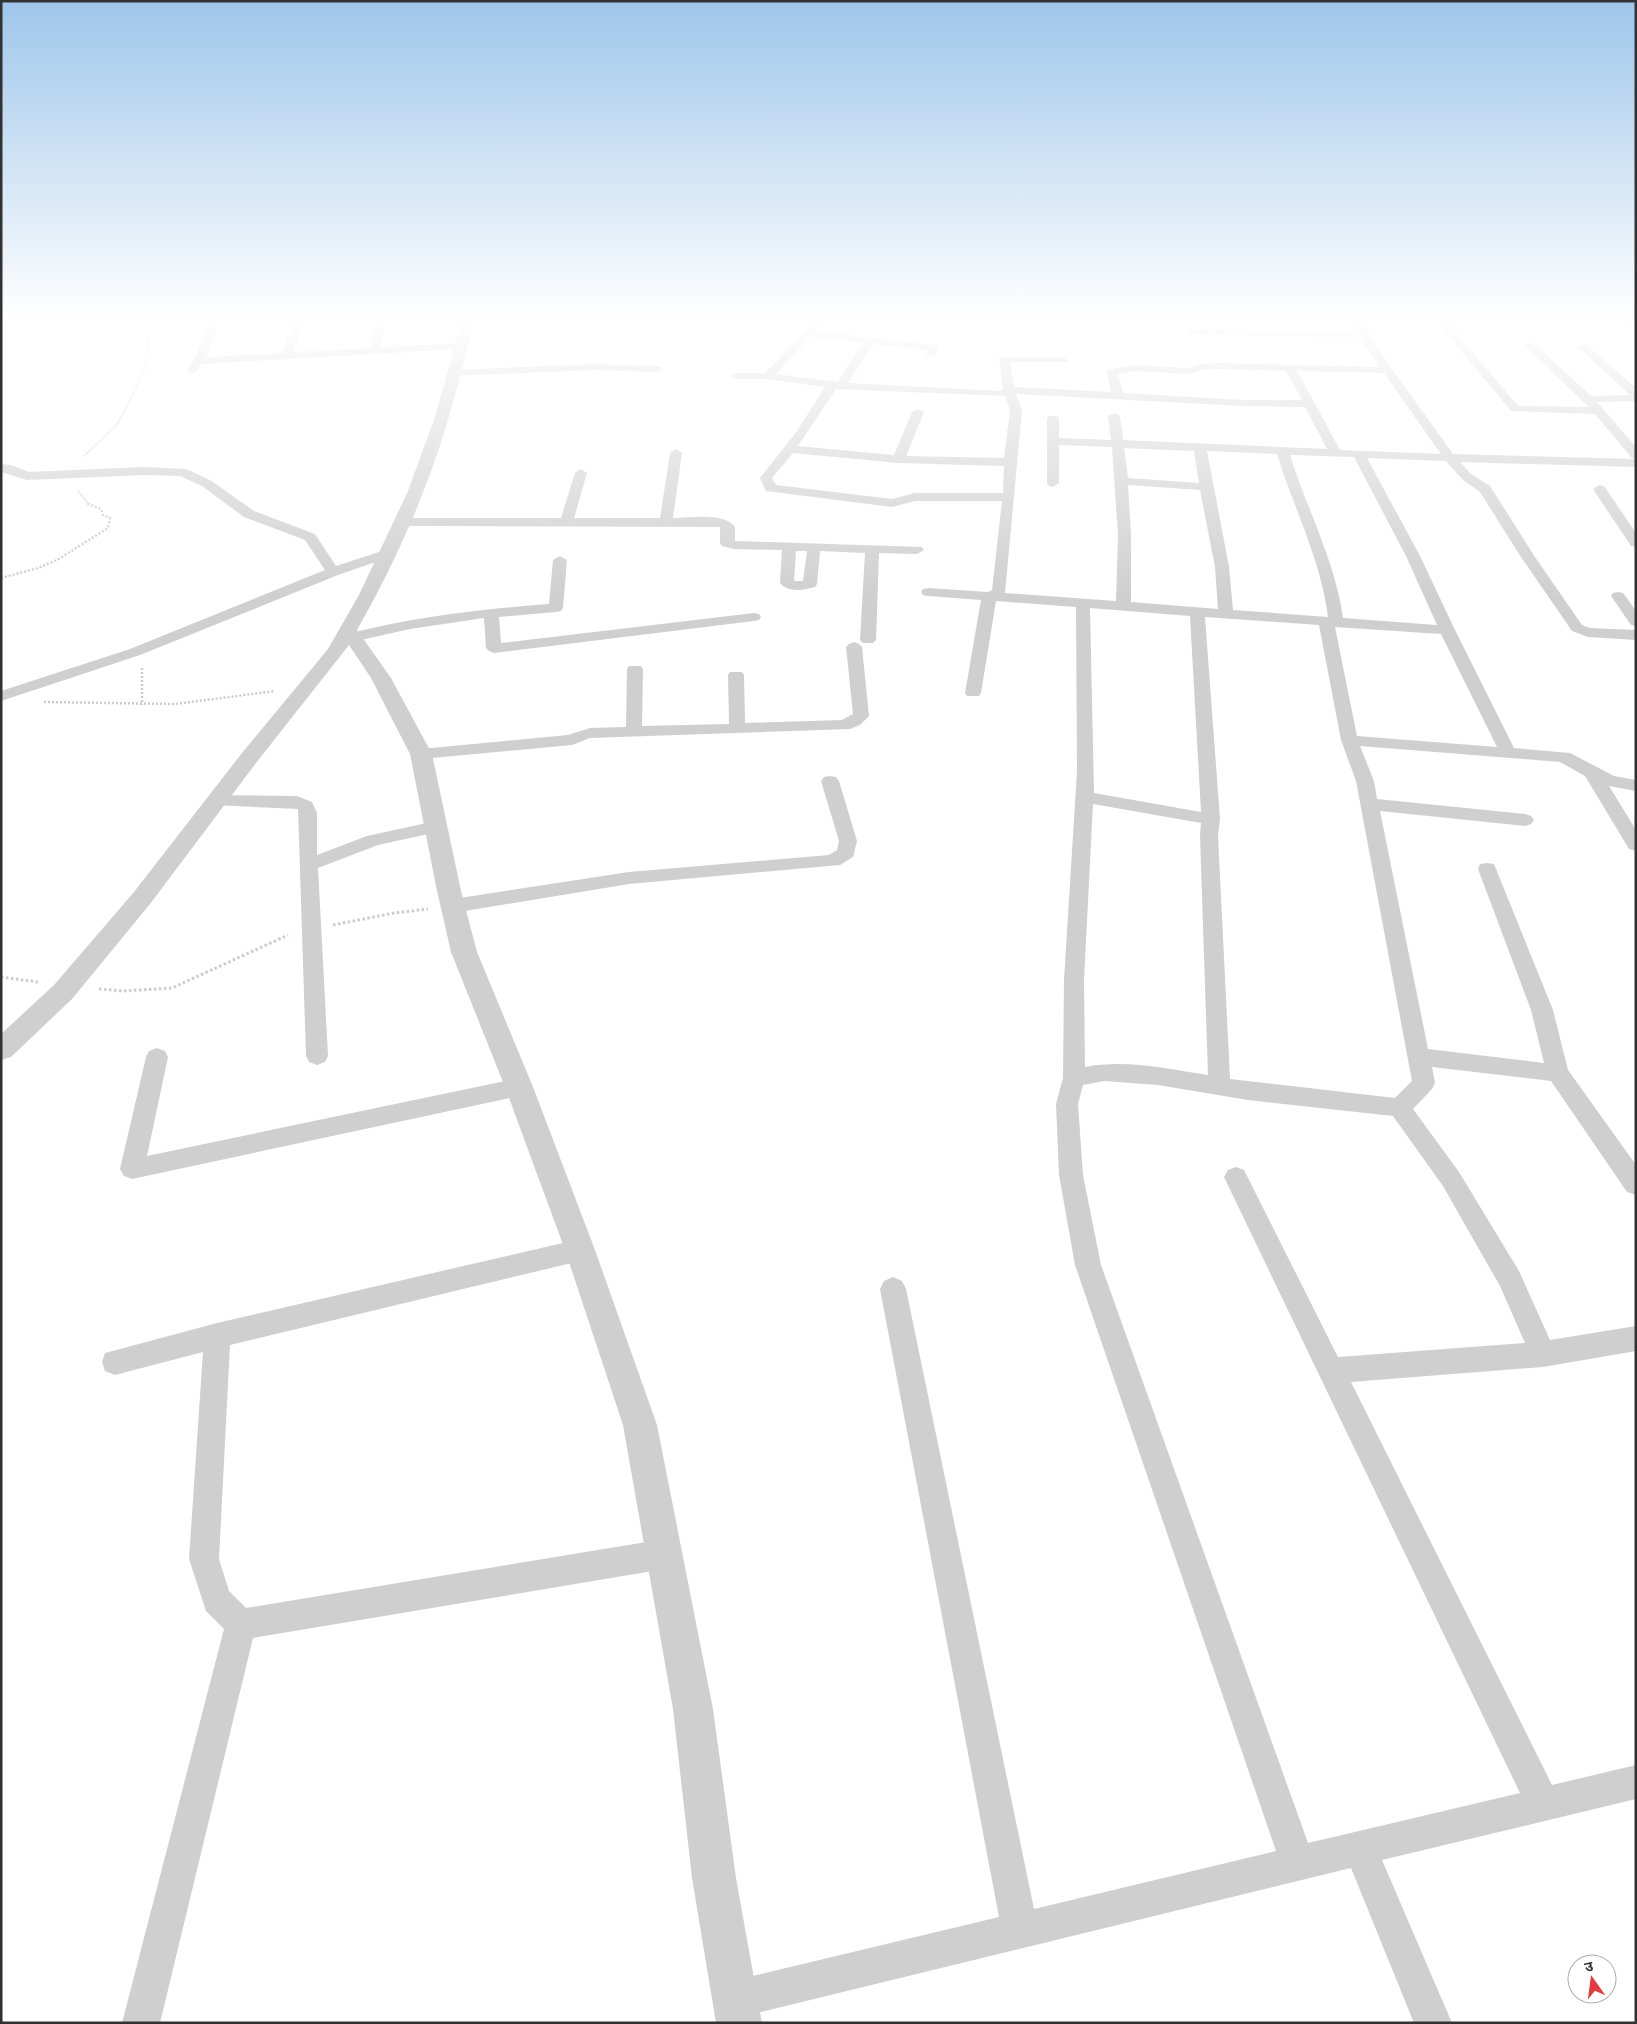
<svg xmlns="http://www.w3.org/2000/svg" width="1637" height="2024" font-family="'PT Sans','Noto Sans Devanagari',sans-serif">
<rect width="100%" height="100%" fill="#fff"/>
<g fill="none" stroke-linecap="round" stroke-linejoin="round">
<path stroke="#ccc" stroke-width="2" stroke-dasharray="1 1" stroke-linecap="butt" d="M84 456 116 426 129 403 145 367 151 326 155 316
M78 491 89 504"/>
<path stroke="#ccc" stroke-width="2.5" stroke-dasharray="2 2" stroke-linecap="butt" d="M1 578 38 568 57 560 108 528 110 518 103 515 101 509 86 503
M142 668V705
M44 702 175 704 275 691"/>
<path stroke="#ccc" stroke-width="3" stroke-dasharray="2.5 2.5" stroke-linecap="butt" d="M333 925 394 913 428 909
M1 977 38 982
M99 989 123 991 172 988 288 935"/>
<path fill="#cfcfcf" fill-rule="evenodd" d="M296 316H306L293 352 370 348 377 316H387L381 347 461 343 466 346 461 349 202 364 196 372 192 373 187 370 194 360 211 321 215 320 220 323 206 357 282 353Z
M815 316H825L823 323 816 331 934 345 939 348 935 356 931 357 926 354 927 350 872 344 848 383 999 391 1003 389 999 359 1000 357H1063L1068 360 1067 362H1010L1014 387 1111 392 1107 372 1108 370 1134 365 1188 368 1200 364 1218 363 1379 367 1360 337 1191 335 1186 332 1191 329 1356 331 1347 316H1357L1392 369 1453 454 1636 459V467L1460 462 1471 474 1490 486 1535 557 1582 625 1590 628 1636 630V640L1588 637 1572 631 1521 557 1480 492 1463 480 1446 461 1367 458 1420 556 1455 630 1514 748 1570 753 1614 776 1636 780V791L1609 786 1636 830V851L1629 849 1585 776 1560 762 1360 746 1374 781 1377 799 1525 814 1531 816 1534 820 1531 824 1525 826 1380 811 1428 1049 1544 1063 1531 1010 1478 869 1480 864 1487 863 1494 864 1553 1010 1568 1070 1636 1165V1195L1627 1192 1551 1081 1432 1067 1435 1083 1432 1089 1413 1109 1459 1172 1519 1271 1550 1340 1636 1326V1351L1543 1367 1351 1382 1552 1785 1636 1765V1799L1382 1860 1452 2023H1414L1351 1868 736 2018 723 2012 717 1999 723 1986 736 1980 999 1917 880 1289 884 1281 893 1277 902 1281 906 1289 1034 1909 1276 1851 1075 1265 1059 1175 1056 1104 1063 1078 1064 980 1077 771 1076 607 996 601 981 693 979 696H967L965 693 981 600 928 596 923 595 921 592 923 589 928 588 988 592 992 590 1002 501H915L892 507 766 491 760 478 797 431 825 387 768 379H735L730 376 735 373H765L813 322ZM811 336 862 343 838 382 776 374ZM1218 369 1286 371 1302 400H1243L1123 393 1118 374 1134 371 1189 374 1201 370ZM1297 371 1384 373 1441 454 1340 450ZM836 389 1005 396 1010 410 1004 458 906 456 924 412 918 409 912 412 894 455 798 446ZM1016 394 1243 406 1305 407 1327 449 1123 440 1120 416 1114 413 1108 416 1111 440 1059 438V418L1057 416H1049L1047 418V483L1049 486 1053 487 1059 483V445L1112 447 1118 535 1116 601 1005 593 1022 410ZM1124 448 1194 451 1199 483 1128 478ZM1207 451 1277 454C1294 509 1321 560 1328 617L1233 610 1229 567ZM793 453 898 463 1004 466 1003 493H915L892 499 776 485 772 478ZM1290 455 1354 457 1406 556 1437 625 1343 618C1335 560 1307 510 1290 455ZM1128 485 1200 490 1215 567 1218 609 1131 602V535ZM1090 608 1190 616 1201 812 1094 793ZM1205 617 1319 625 1341 740 1356 781 1412 1081 1395 1098 1230 1079 1218 836 1220 819ZM1335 627 1441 634 1497 747 1357 736ZM1093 804 1201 823 1200 836 1208 1075C1168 1069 1125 1059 1085 1067L1084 980ZM1104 1081 1158 1085 1248 1100 1393 1116 1443 1186 1500 1286 1525 1343 1338 1357 1244 1170 1236 1167 1228 1170 1224 1177 1520 1793 1308 1843 1101 1265 1083 1175 1078 1104 1083 1085Z
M1432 316H1442L1518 406 1589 407 1526 347 1525 345 1526 343H1534L1591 396 1630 395 1579 348 1580 346H1588L1636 388V401L1597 402 1636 447V459L1632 458 1595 414 1511 411Z
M1614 316H1625L1636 324V332Z
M594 364 659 366 664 369 659 372 594 370 454 376 449 373 454 370Z
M676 449 682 453 673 518C691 518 723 512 735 527V541L922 547 924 550 917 554 879 553 876 640 873 643H863L860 640 865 553 820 551 817 584 815 587C804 590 788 593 780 583L782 550 734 549 722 546 720 543V527L403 526 396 522 403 518H561L575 473 581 469 587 473 574 518H660L670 453ZM796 551H807L803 581H794Z
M1 464 11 465 29 472 143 467 186 469 210 480 254 511 315 534 336 566 388 549 395 553 393 556 338 575 140 655 1 701V691L130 649 325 570 305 540 244 517 202 486 180 476 143 475 27 480 1 472Z
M1599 485 1604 486 1636 533V547L1631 546 1593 489Z
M560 556 567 560 563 608 561 611 556 612 499 617 501 643 754 613 759 614 761 617 759 620 754 621 494 653 489 651 486 648 484 618 410 629 352 642 347 640 344 637 347 634C413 617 481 609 549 604L553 560Z
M1618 592 1623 593 1636 611V626L1631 625 1611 596 1613 593Z
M854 642 859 644 862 647 869 716 860 725 850 729 590 738 572 745 421 759 415 758 412 754 415 750 421 749 568 735 590 728 626 727 627 669 629 666H641L643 669 642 726 729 724 728 675 730 672H742L744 675 745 723 842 720 853 714 846 647 849 644Z
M830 776 836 777 839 781 857 841 853 857 840 865 629 884 453 913 446 911 443 906 446 901 453 899 629 872 829 855 837 850 839 841 821 781 824 777Z
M217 795 297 796 312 802 317 813V855L367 836 436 821 442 823 445 827 442 831 378 845 318 868 328 1056 325 1062 317 1065 309 1062 306 1056 298 809 211 805 208 801 211 797Z
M157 1048 165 1051 168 1057 147 1156 519 1078 527 1081 530 1087 527 1093 519 1096 132 1179 124 1176 120 1169 146 1057 149 1051Z
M580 1239 589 1242 593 1250 589 1258 580 1261 230 1345 219 1559 229 1591 246 1608 665 1539 676 1543 680 1554 676 1565 665 1569 253 1638 160 2023H122L224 1629 206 1611 189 1559 203 1352 115 1375 105 1371 102 1362 105 1353 217 1323Z"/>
<path fill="#cfcfcf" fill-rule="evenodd" d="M463 316H475C467 349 459 383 449 416 428 490 395 563 357 630L391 678 432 754 461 891 477 952 533 1087 595 1250 657 1425 713 1709 736 1878 762 2023H716L692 1878 673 1709 623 1425 565 1250 505 1087 451 952 437 891 410 754 371 678 349 645 256 763 150 904 72 999 11 1057 1 1060V1034L54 985 134 892 242 753 328 649 359 595 408 491 435 417Z"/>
</g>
<linearGradient id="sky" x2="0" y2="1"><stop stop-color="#9ec6ea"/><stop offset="0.53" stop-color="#fff"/><stop offset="1" stop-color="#fff" stop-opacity="0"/></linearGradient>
<rect width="1637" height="599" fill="url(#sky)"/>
<rect width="1637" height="2024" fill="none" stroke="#323232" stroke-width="5"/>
<g transform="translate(1592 1979) rotate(346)"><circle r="24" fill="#ffffff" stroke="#adadad"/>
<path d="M0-4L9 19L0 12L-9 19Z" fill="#e33b3e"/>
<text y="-8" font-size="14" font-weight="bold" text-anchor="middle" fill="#323232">उ</text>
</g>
</svg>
